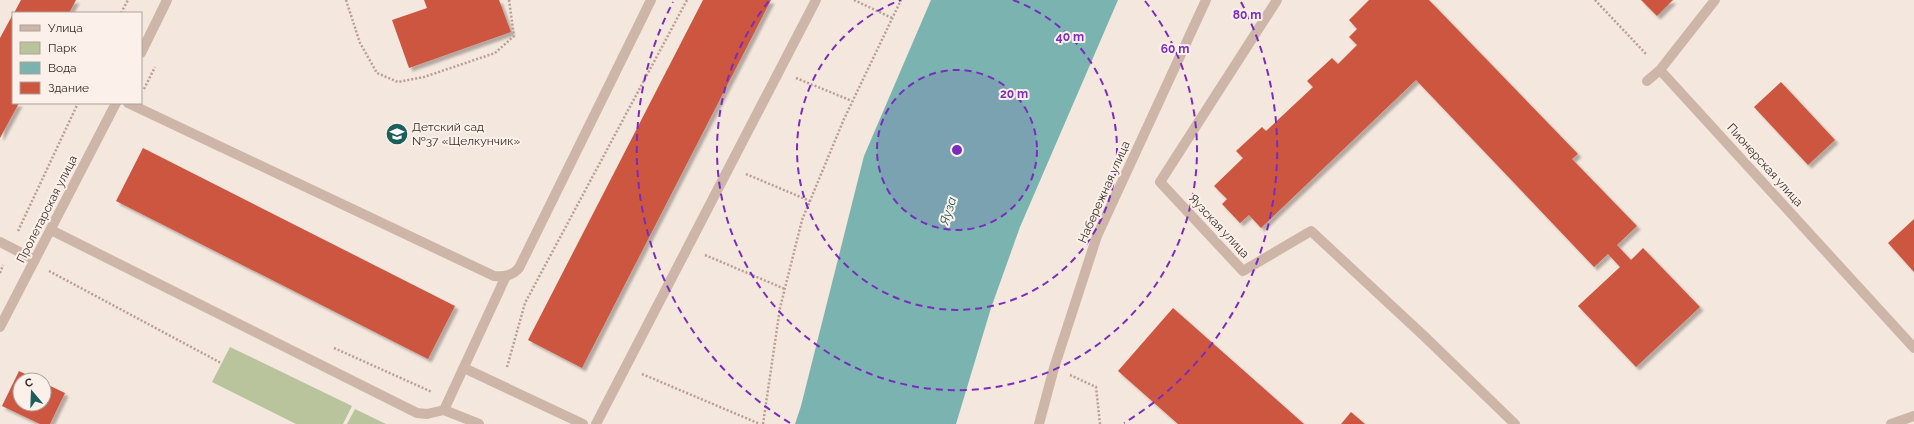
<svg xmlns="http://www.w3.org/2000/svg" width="1914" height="424" font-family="Raleway,sans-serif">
<defs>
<filter id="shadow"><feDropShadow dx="3.5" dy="3.5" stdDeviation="1" flood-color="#0004"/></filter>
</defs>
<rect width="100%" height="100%" fill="#f4e7dd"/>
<path fill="#bac49c" d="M230 347 352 406 343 424H296L212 382Z
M355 409 386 424H347Z"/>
<path fill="#7ab3b0" d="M931 0H1118L1020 227 991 308 956 424H795L801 406 864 156Z"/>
<path fill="#cd5641" filter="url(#shadow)" d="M21 0H76L69 13H14Z
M424 0H499L511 32 409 68 392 20 427 8Z
M703 0H771L582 368 528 340Z
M1369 0H1429L1578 154 1572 159 1637 226 1617 245 1631 260 1643 248 1700 307 1636 367 1578 306 1620 267 1608 254 1594 267 1416 80 1261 228 1249 215 1240 223 1222 204 1227 199 1214 186 1243 158 1236 151 1262 127 1266 131 1313 87 1307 81 1332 58 1338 64 1357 45 1349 37 1357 29 1349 20Z
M1641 0H1673L1657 16Z
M13 14V103H19L0 138V38Z
M1781 82 1835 140 1808 165 1754 107Z
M143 148 455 306 428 359 116 201Z
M1914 219V272L1888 243Z
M1173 308 1304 424H1178L1118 371Z
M19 371 38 380H20V404H44V383L65 393 50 424H40L2 406Z
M1351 412 1365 424H1341Z"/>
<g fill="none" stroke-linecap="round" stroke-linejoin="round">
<path stroke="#b99f92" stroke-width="2.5" stroke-dasharray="2 2" stroke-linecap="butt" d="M346 0 360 43 377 73 398 82 424 77 495 53 514 36 509 0
M854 0 892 18
M1595 0 1647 55
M121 13 128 0
M796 78 852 101
M144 89 155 67
M746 174 810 201
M18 231 78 103
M705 255 785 289
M49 271 221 363
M0 273 3 265
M334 348 432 392
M507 367 525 303 687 0
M642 374 760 424
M1070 375 1096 387 1100 424
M763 424 780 308 802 220 844 119 901 0"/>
<path stroke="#cdb5a8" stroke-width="10" d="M128 103 494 276C504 277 512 276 519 268L651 0
M51 230 417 413 427 414 444 410 479 424
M464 368 583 424
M444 410 506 276
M596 424 816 0"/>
<path stroke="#cdb5a8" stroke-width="10" d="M1277 0 1160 182 1243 271 1311 231 1424 336 1515 424
M141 53 167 0
M1660 70 1914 348
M1647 81 1660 70 1715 0
M0 242 35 260
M0 327 116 103
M1039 424 1054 368 1097 236 1206 0
M1891 424 1914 416"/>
</g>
<circle cx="957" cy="150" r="80" fill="#7b2cbf" fill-opacity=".12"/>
<g fill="none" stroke="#7b2cbf" stroke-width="2" stroke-dasharray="7 5">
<circle cx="957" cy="150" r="80"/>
<path d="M1013 0A160 160 0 1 1 901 0"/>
<path d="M1145 1A240 240 0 1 1 769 1"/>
<path d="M790 423A320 320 0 0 1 673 2M1241 2A320 320 0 0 1 1124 423"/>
</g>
<defs>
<g id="school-disc" transform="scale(1.15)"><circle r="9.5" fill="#1b5e5c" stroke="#fbf1ea"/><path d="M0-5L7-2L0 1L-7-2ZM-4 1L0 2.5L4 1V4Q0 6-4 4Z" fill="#fff"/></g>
</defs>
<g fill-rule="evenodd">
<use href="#school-disc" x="397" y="134"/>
</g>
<g text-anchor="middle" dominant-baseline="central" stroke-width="4" stroke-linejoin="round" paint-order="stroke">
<g font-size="12" fill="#392c28" stroke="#fbf1ea" text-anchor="start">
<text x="412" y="127">Детский сад<tspan x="412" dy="14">№37 «Щелкунчик»</tspan></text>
</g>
<g font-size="12" fill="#392c28" stroke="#fbf1ea">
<text transform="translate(1765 165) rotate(48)">Пионерская улица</text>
<text transform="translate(1104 192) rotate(-66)">Набережная улица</text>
<text transform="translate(47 209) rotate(-63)">Пролетарская улица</text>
<text transform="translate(1219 226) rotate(47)">Яузская улица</text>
</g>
<g font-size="13" font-style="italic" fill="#1b5e5c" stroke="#fbf1ea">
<text transform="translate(948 211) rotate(-73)">Яуза</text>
</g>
</g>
<circle cx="957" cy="150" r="6" fill="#7b2cbf" stroke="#fbf1ea" stroke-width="2"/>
<g font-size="12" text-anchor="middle" font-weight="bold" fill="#7b2cbf" stroke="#fbf1ea" stroke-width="4" stroke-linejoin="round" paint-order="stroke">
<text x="1247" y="19">80 m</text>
<text x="1070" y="41">40 m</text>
<text x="1175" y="53">60 m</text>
<text x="1014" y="98">20 m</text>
</g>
<rect x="12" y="12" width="130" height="92" fill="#fbf1ea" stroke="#ada29c"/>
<rect x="20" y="25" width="20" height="6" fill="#cdb5a8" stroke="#ada29c"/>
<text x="48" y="32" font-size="12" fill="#392c28">Улица</text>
<rect x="20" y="42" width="20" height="12" fill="#bac49c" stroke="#ada29c"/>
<text x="48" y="52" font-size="12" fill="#392c28">Парк</text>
<rect x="20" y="62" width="20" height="12" fill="#7ab3b0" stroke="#ada29c"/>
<text x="48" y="72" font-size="12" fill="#392c28">Вода</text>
<rect x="20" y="82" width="20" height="12" fill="#cd5641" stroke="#ada29c"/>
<text x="48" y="92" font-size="12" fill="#392c28">Здание</text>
<g transform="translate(32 392) rotate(341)"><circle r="19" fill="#fbf1ea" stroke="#ada29c"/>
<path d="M0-3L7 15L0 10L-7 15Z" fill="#1b5e5c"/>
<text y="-6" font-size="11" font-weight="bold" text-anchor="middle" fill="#392c28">С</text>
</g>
</svg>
